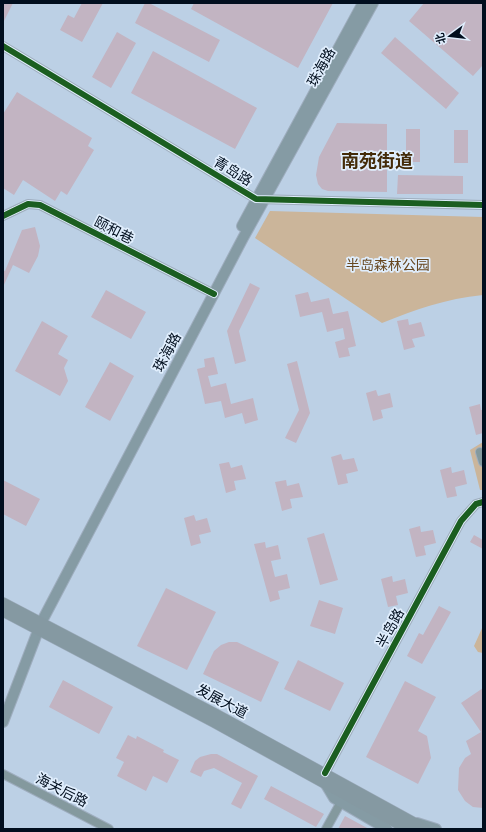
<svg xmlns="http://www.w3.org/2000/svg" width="486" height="832" font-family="'Archivo Narrow','Noto Sans SC',sans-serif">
<rect width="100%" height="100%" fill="#bcd0e5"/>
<path fill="#cbb59a" d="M270 211 483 217V295C445 299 417 309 382 323L255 238Z
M483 442V490H480L470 450Z
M483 626V653L478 652 474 646Z"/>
<path fill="#c2b4c2" d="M3 3H13L3 23Z
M82 3H103L82 42 60 30 68 15 74 18Z
M145 3H149L220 40 209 62 135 23Z
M194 3H333L298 68 191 9Z
M424 3H483V65L473 76 409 21Z
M117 32 136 43 111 88 92 77Z
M395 37 459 93 446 109 381 53Z
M153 51 257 108 235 149 131 93Z
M17 92 92 138 88 146 94 150 67 195 61 191 55 201 23 180 14 195 3 188V114Z
M337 123 387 124V192L328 191 322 189 318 184 316 175 319 157Z
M406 129H420V162H406Z
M454 130H468V163H454Z
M398 175 463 176V194H397Z
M35 227 40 246 38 256 29 273 13 265 3 287V270L5 271 22 230Z
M250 283 260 288 239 331 246 361 235 364 227 331Z
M106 290 146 312 131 339 91 317Z
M308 292 311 302 329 298 333 314 348 311 356 346 348 348 350 356 339 358 335 342 345 339 343 328 327 332 322 312 300 317 295 295Z
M408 319 409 325 421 322 425 336 412 339 415 347 404 350 397 321Z
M42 321 68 336 58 354 68 360 64 368 68 381 60 396 15 371Z
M214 357 218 374 208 376 211 387 226 383 231 404 253 398 258 420 245 424 242 413 225 418 221 401 205 404 197 369 205 367 204 359Z
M297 361 310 413 296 443 285 438 299 410 287 364Z
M110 362 134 376 110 421 85 407Z
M376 390 378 396 390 393 393 407 381 410 383 418 373 421 366 393Z
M480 404 481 410H483V433L476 435 469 407Z
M341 454 343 460 354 458 358 471 346 474 348 483 338 485 331 457Z
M229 462 231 468 242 465 246 479 234 481 236 490 226 493 219 464Z
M451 467 452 473 464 470 467 484 455 487 457 496 447 498 440 470Z
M3 480 40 499 26 526 3 514Z
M286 480 287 486 299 483 303 497 290 499 292 508 282 511 275 482Z
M194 515 196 521 207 518 211 532 199 535 201 543 191 546 184 518Z
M420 526 421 532 433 530 436 543 424 546 426 555 416 557 409 529Z
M324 533 338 580 320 585 307 538Z
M474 535 483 540V549L470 542Z
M265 542 266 548 278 545 281 559 271 561 275 577 287 574 290 588 278 591 280 599 270 602 254 544Z
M392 576 393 582 405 579 408 593 396 596 398 605 388 607 381 579Z
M166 588 216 612 187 670 137 646Z
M319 600 343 608 335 634 310 626Z
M439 606 451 612 422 664 407 656 419 633 423 635Z
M229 642H237L279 662 261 702 203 674 214 651 221 645Z
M298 660 344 683 330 711 284 689Z
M63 680 113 707 99 734 49 707Z
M405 681 436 697 418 731 427 736 431 758 418 784 366 757Z
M483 688V808L473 807 465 801 458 790 459 768 465 758 471 754 466 741 481 732 461 703Z
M128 735 136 739 137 736 164 750 163 752 179 760 167 783 153 776 146 791 117 776 124 762 116 758Z
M211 754H217L258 776 241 809 231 804 242 783 214 768 204 771 201 777 190 772 195 761 200 757Z
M271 786 324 814 316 827 264 799Z
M345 816 369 829H338Z"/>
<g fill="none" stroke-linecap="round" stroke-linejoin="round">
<g stroke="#9eadbe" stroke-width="10">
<path id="minor" d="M3 46 256 199 483 205
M3 216 28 204 40 205 214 294
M480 452 483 462
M325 773 461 521 476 504 483 502
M3 774 109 829
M326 829 341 802"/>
</g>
<g stroke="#9eadbe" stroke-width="12">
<path id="major" d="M242 226 363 3
M3 722 41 623 243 238 373 3
M325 783 334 798 387 829
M417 823 436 829"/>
</g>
<g stroke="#9eadbe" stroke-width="12">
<path id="highway" d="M3 603 217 715 425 829
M3 611 214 722 408 829"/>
</g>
<use href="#minor" stroke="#84999e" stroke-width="8"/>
<use href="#major" stroke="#859ba4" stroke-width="10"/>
<use href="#highway" stroke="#8599a2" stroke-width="11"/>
<g stroke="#e0eefd" stroke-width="8">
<path id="cycleway" d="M3 46 256 199 483 205
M3 216 28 204 40 205 214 294
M325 773 461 521 476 504 483 502"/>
</g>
<use href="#cycleway" stroke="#1b5e20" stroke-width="6"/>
</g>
<g text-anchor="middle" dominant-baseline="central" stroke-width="3.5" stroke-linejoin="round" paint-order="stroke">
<g font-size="14" fill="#010e1e" stroke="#e0eefd">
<text transform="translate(321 67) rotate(-61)">珠海路</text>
<text transform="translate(233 171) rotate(31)">青岛路</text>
<text transform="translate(114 230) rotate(27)">颐和巷</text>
<text transform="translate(167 352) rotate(-62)">珠海路</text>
<text transform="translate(390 628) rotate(-62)">半岛路</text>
<text transform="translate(222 701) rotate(28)">发展大道</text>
<text transform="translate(62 790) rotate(27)">海关后路</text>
</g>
<g font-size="14" fill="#674720" stroke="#e0eefd">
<text x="388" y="265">半岛森林公园</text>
</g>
<g font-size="18" font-weight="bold" fill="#432a08" stroke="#e0eefd">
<text x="377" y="160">南苑街道</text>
</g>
</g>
<rect width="486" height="832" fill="none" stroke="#010e1e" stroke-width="8"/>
<g transform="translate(450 36) rotate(255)" stroke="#e0eefd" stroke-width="3" paint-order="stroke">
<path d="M0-3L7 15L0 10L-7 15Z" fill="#010e1e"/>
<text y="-6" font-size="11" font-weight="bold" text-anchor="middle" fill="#010e1e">北</text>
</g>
</svg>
